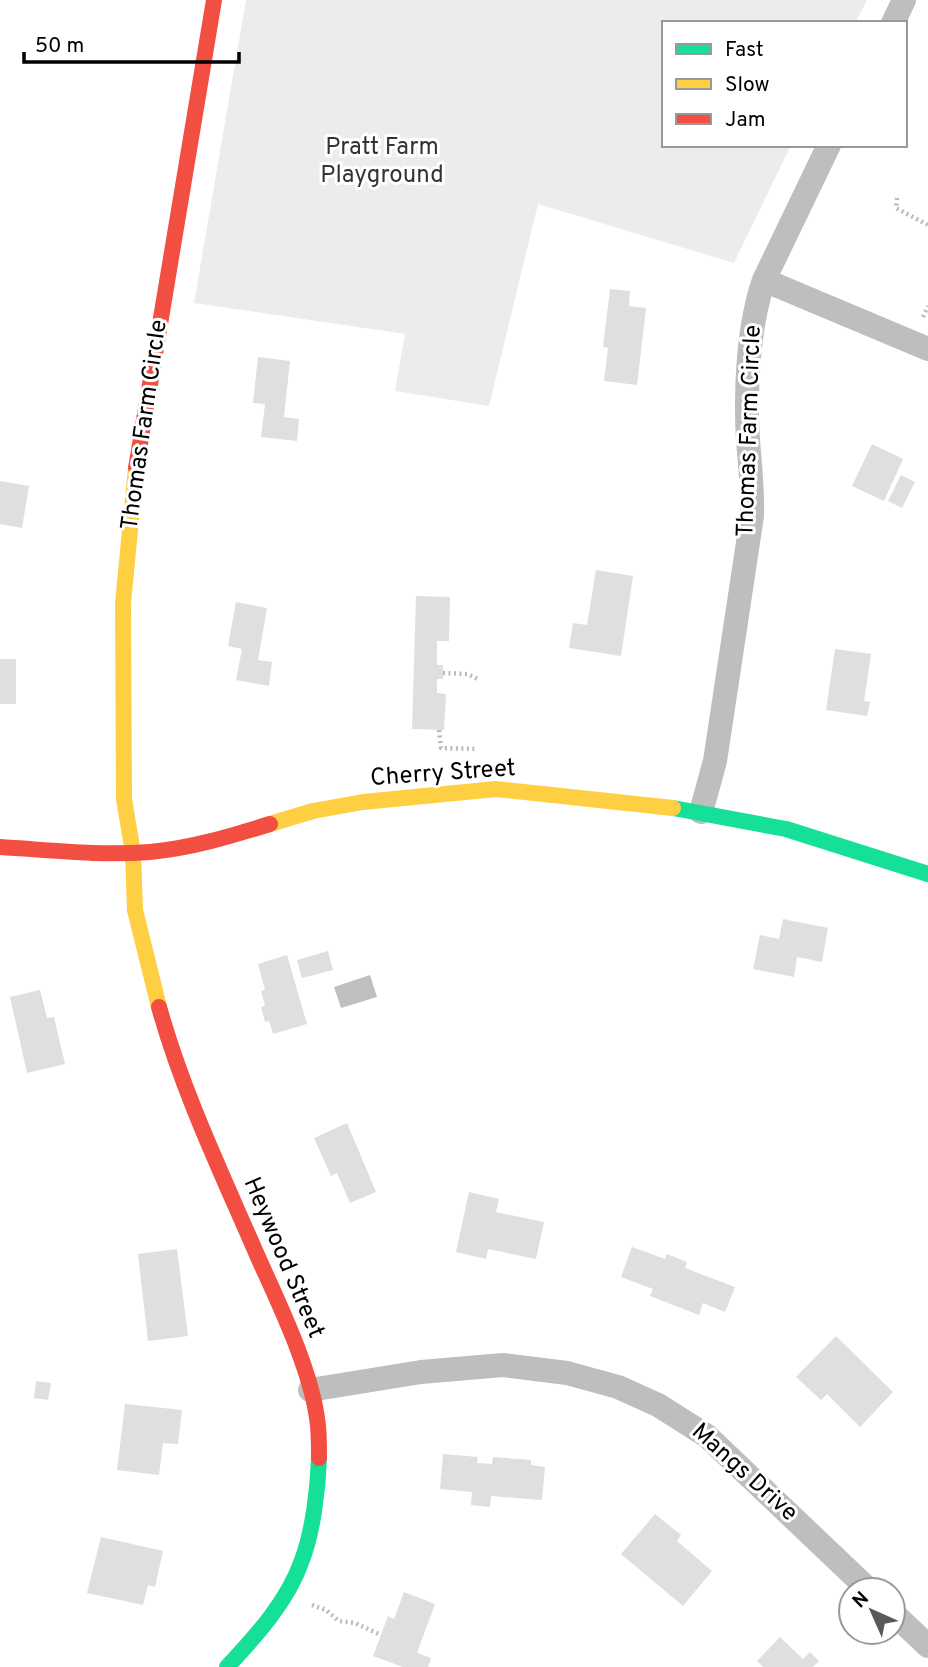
<svg xmlns="http://www.w3.org/2000/svg" width="928" height="1667" font-family="Overpass,sans-serif">
<rect width="100%" height="100%" fill="#fff"/>
<path fill="#ececec" d="M246 0H867L855 23H664V145H791L734 263 538 204 489 406 395 391 405 334 194 303Z"/>
<path fill="#bfbfbf" d="M370 975 377 997 341 1008 334 987Z"/>
<path fill="#dfdfdf" d="M610 289 630 291 629 306 646 308 637 385 604 381 608 348 603 347Z
M258 357 290 361 284 417 299 419 297 441 261 437 265 404 253 403Z
M872 444 903 459 884 501 852 486Z
M901 475 915 482 902 508 888 501Z
M0 481 29 486 22 528 0 524Z
M596 570 633 576 621 656 569 648 573 623 587 625Z
M416 596 450 597 449 641H437V665H443V679H437V693L446 694 444 730 412 729Z
M236 602 267 608 258 660 272 662 269 686 236 680 242 649 228 646Z
M835 649 871 654 864 701 870 702 867 716 826 710Z
M0 659H16V704H0Z
M783 919 828 928 822 962 797 957 794 977 753 969 760 935 779 939Z
M328 951 333 970 302 978 297 960Z
M287 955 307 1024 273 1034 269 1021 265 1022 261 1007 265 1006 261 991 265 990 258 964Z
M40 990 47 1018 54 1017 65 1064 27 1073 10 997Z
M347 1123 376 1192 350 1203 337 1173 331 1176 314 1138Z
M469 1192 499 1199 496 1212 544 1222 536 1259 488 1249 486 1259 456 1252Z
M632 1247 665 1259 667 1254 687 1262 685 1268 735 1287 725 1312 703 1303 699 1315 650 1296 653 1289 621 1277Z
M177 1249 188 1336 148 1341 138 1254Z
M836 1336 893 1392 860 1427 827 1394 821 1400 796 1377Z
M36 1381 51 1383 48 1400 34 1398Z
M125 1404 182 1410 178 1444 163 1443 159 1475 117 1470Z
M443 1454 478 1457 477 1463 492 1464 493 1457 531 1460V1465L545 1467 542 1500 491 1496 490 1507 471 1505 472 1492 440 1489Z
M655 1514 681 1535 677 1541 712 1571 683 1606 621 1554Z
M101 1537 163 1551 155 1587 148 1585 143 1605 87 1593Z
M404 1592 435 1604 417 1653 431 1658 428 1667H403L373 1656 388 1616 394 1619Z
M780 1637 803 1659 810 1652 819 1661 813 1667H763L757 1661Z"/>
<g fill="none" stroke-linecap="round" stroke-linejoin="round">
<path stroke="#b9b9b9" stroke-width="4.5" stroke-dasharray="2 3.5" stroke-linecap="butt" d="M897 198 896 208 928 225
M923 317 928 306
M443 673 467 674 480 680
M439 730 441 748 477 749
M312 1605 326 1610 339 1621 355 1623 381 1635"/>
<path stroke="#bebebe" stroke-width="24" d="M893 23 904 0
M764 280 928 349
M701 812 715 761 752 516C753 491 750 466 748 440 745 391 748 326 764 280L829 145
M310 1390 421 1372 503 1365 567 1373 618 1387 658 1405 707 1436 869 1590
M893 1613 928 1646"/>
<path stroke="#16e098" stroke-width="16" d="M673 808 786 829 928 874
M227 1667C256 1636 288 1601 302 1560 313 1531 318 1489 319 1458"/>
<path stroke="#ffcf43" stroke-width="16" d="M136 468 123 603 124 799 133 853 135 910 159 1007
M270 824 313 811 363 802 496 789 673 808"/>
<path stroke="#f24e42" stroke-width="16" d="M136 468 214 0
M0 847C50 850 100 856 150 852 192 848 231 836 270 824
M159 1007C183 1093 222 1174 257 1255 279 1304 313 1373 318 1426 319 1436 319 1447 319 1458"/>
</g>
<g text-anchor="middle" dominant-baseline="central" stroke-width="6" stroke-linejoin="round" paint-order="stroke">
<g font-size="24" fill="#333" stroke="#fff">
<text x="382" y="148">Pratt Farm<tspan x="382" dy="28">Playground</tspan></text>
</g>
<g font-size="24" fill="#000" stroke="#fff">
<text transform="translate(145 425) rotate(-82)">Thomas Farm Circle</text>
<text transform="translate(750 431) rotate(-88)">Thomas Farm Circle</text>
<text transform="translate(443 774) rotate(-4)">Cherry Street</text>
<text transform="translate(283 1258) rotate(67)">Heywood Street</text>
<text transform="translate(744 1473) rotate(42)">Mangs Drive</text>
</g>
</g>
<rect x="662" y="21" width="245" height="126" fill="#ffffff" stroke="#999999" stroke-width="2"/>
<rect x="676" y="44" width="35" height="10" fill="#16e098" stroke="#999999" stroke-width="2"/>
<text x="725" y="56" font-size="21" fill="#000000">Fast</text>
<rect x="676" y="79" width="35" height="10" fill="#ffcf43" stroke="#999999" stroke-width="2"/>
<text x="725" y="91" font-size="21" fill="#000000">Slow</text>
<rect x="676" y="114" width="35" height="10" fill="#f24e42" stroke="#999999" stroke-width="2"/>
<text x="725" y="126" font-size="21" fill="#000000">Jam</text>
<g transform="translate(872 1611) rotate(315)"><circle r="33" fill="#ffffff" stroke="#999999" stroke-width="2"/>
<path d="M0-5L12 26L0 18L-12 26Z" fill="#595959"/>
<text y="-10" font-size="19" font-weight="bold" text-anchor="middle" fill="#000000">N</text>
</g>
<path d="M24 52v10h215v-10" fill="none" stroke="#000000" stroke-width="3.5"/>
<text x="35" y="52" font-size="21" fill="#000000" stroke="#ffffff" stroke-width="5" paint-order="stroke">50 m</text>
</svg>
